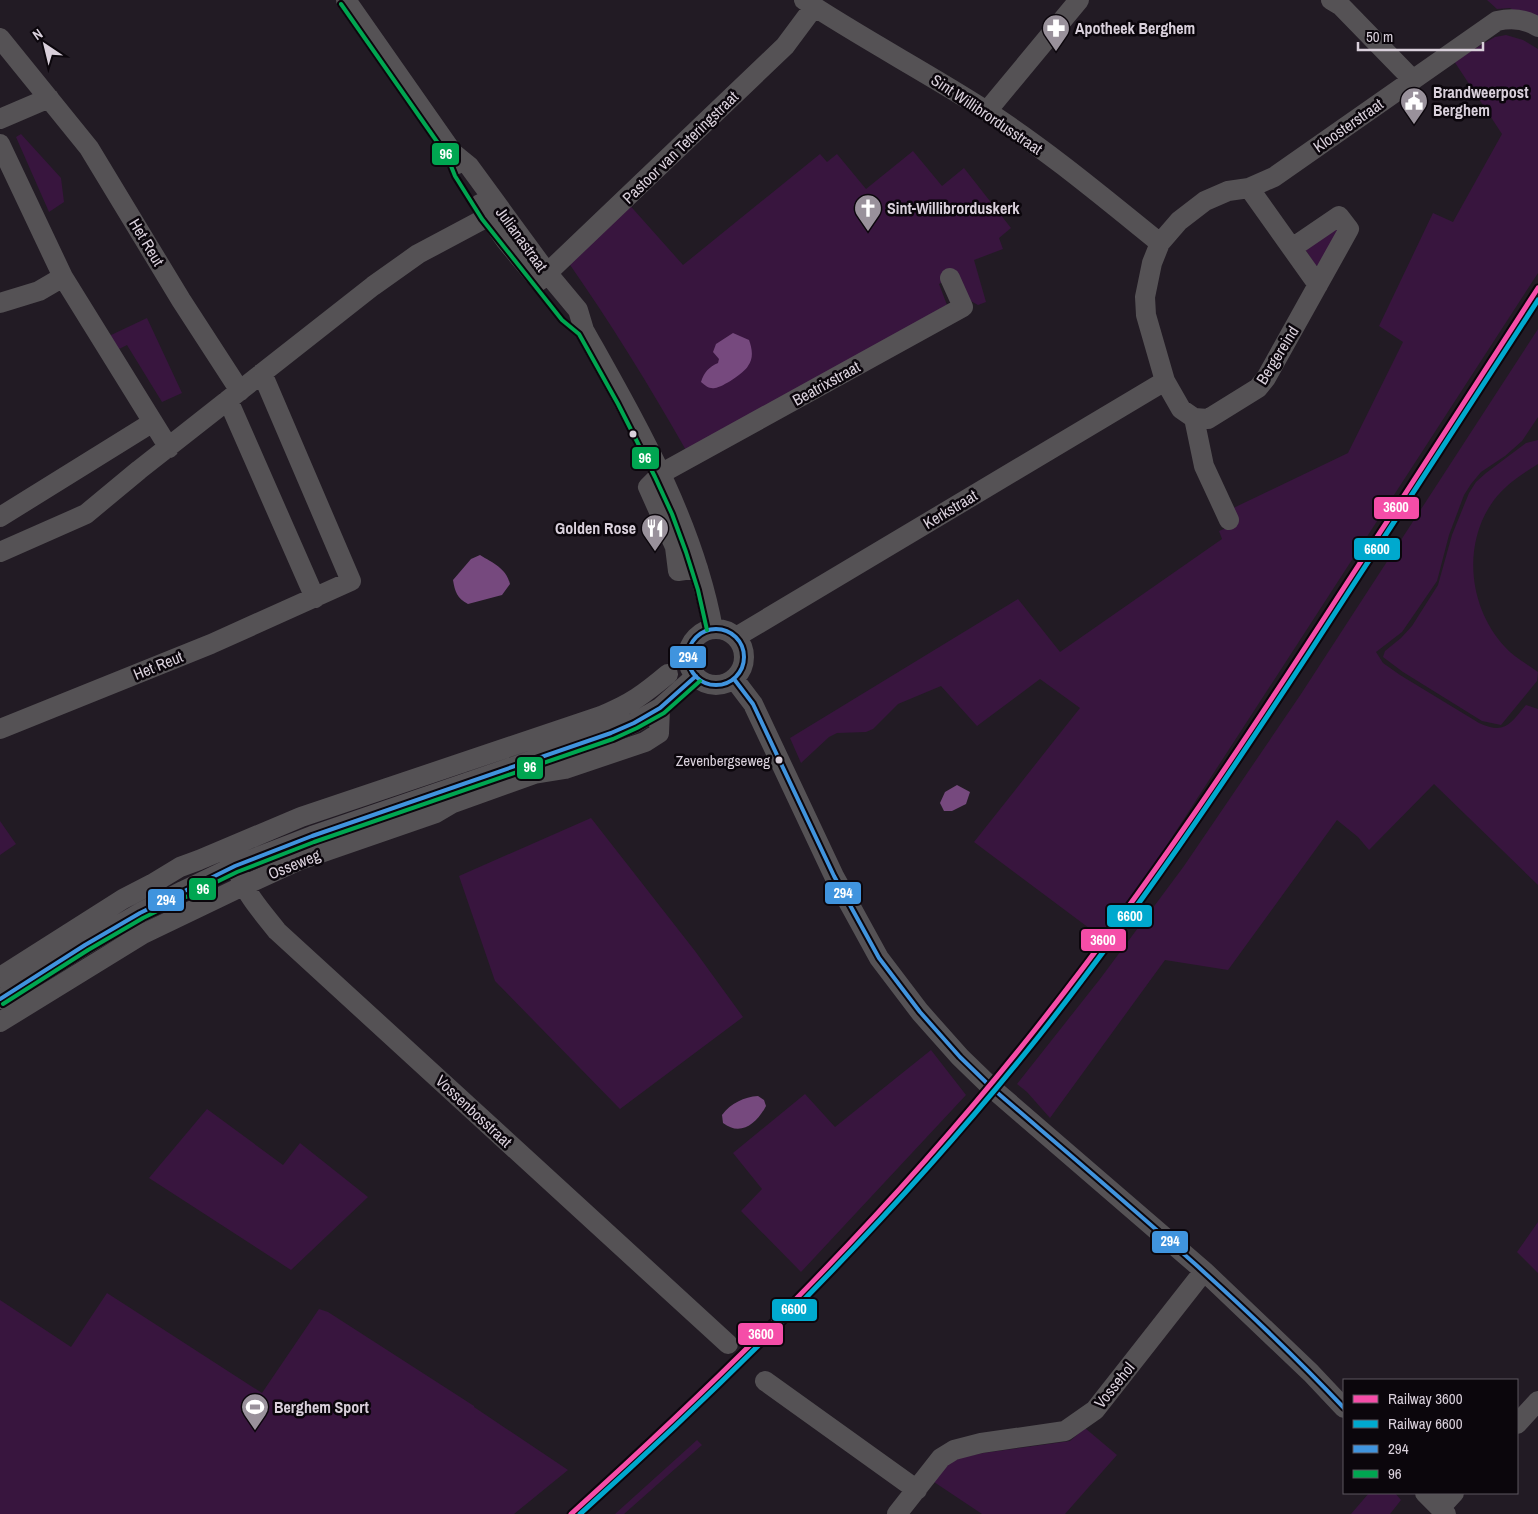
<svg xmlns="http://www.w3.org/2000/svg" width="1538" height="1514" font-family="'Archivo Narrow',sans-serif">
<rect width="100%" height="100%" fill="#221b24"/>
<path fill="#38153e" d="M1487 0H1538V23L1510 8 1497 9Z
M1506 35 1523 40 1538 49V273L1165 848 1101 937 974 842 1080 708 1040 679 977 726 941 686 898 704 873 729 866 732 837 733 829 737 801 763 790 738 1018 599 1060 652 1222 539 1219 531 1231 526 1225 512 1348 453 1403 342 1379 326 1433 213 1453 222 1502 134 1454 61 1495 37Z
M21 134 61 178 64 202 49 212 16 137Z
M913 151 942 186 964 168 1011 228 999 238 1003 249 974 260 986 302 978 305 967 299 955 275 939 284 947 305 687 452C649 385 610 322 566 259L626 201 683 265 820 154 827 162 837 154 866 189Z
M1335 225 1338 231 1321 264 1316 266 1303 246Z
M147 318 182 393 162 402 127 345 117 350 109 336Z
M1538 329V417L1522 441 1505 456 1481 472 1471 484 1464 495 1449 535 1437 581 1402 632 1376 652 1383 663 1400 675 1479 723C1505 735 1510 724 1526 705L1538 709V885L1434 784 1369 850 1358 837 1337 820 1228 970 1165 960 1050 1118 1027 1092 1017 1084 1100 979 1184 866 1301 694Z
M1538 440V464C1522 474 1506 484 1494 500 1462 543 1468 607 1505 647 1514 657 1527 664 1538 672L1537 681 1501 725 1482 721 1403 672 1383 657 1385 651 1401 638 1412 626 1438 585 1452 535 1469 493 1476 482 1486 473 1526 443Z
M591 818 695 951 743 1017 620 1109 495 981 459 876Z
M0 821 16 844 0 855Z
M931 1050 966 1095 801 1272 741 1211 762 1189 733 1153 805 1094 835 1127Z
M207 1109 283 1165 300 1143 368 1197 291 1270 149 1178Z
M1538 1222V1273L1517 1252Z
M107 1293 262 1393 319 1309 328 1312 474 1406V1407L568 1470 514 1514H0V1300L71 1347Z
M1085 1428 1117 1455 1065 1514H982L931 1480 950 1462 963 1457 983 1453 1070 1441Z
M697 1440 702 1445 624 1514H615Z
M1369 1493H1395L1401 1500 1390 1514H1351Z"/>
<path fill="#76497e" d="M733 333 749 340C752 348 754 358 748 366 744 373 723 387 715 388 709 389 706 386 701 382 704 372 709 367 718 363L719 359 713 352 716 344Z
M480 555C493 563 506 568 510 584L502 595 468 604C457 598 455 592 453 580L471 559Z
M957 785 970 792 966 804 952 811H944L940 803 945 792Z
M758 1096 764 1100 766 1106C757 1123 741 1137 723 1123L722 1115C731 1103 744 1097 758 1096Z"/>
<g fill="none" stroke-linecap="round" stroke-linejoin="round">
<path stroke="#555255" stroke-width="20" d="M346 0 453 153 457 164
M804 0C863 39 926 72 985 110 1047 150 1103 197 1160 243
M1331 0 1341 6 1413 80
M0 38 89 148 181 300 240 391
M987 111 1079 0
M0 119 49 98
M0 144 63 277 169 448
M453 153 469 166 548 274 578 310 584 330C637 425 693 520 713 629
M1249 188 1318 285
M480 204 506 241 534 275
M539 281 785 46 814 7
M0 303 39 291 63 277
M228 400 315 598
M1194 418 1208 419 1258 388 1266 378 1349 229 1339 216 1292 248
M0 517 153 422
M1229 520 1204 466 1194 418 1181 409 1165 381 1146 315 1145 297 1152 263 1160 243 1179 221 1205 201 1228 191 1249 188 1274 177 1497 21C1511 18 1526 19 1538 27
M0 552 86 514 139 470 373 286 418 254 480 221 499 208
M698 568 678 571 675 547 648 487 662 473 963 307 950 278
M688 657a28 28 0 1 1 56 0a28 28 0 1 1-56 0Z
M736 637 1165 381
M734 679 753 704 834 876 879 958 920 1012 960 1057 993 1089 1204 1271 1311 1373 1344 1408
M0 729 211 644 351 581 262 373
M239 874C247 896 263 913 277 931L728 1344
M0 977 123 899 152 884 180 867 199 860 301 817 601 716C631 704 644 694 668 674
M0 999 85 945 140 913 183 891 235 866 312 836 611 733 634 723 660 708 696 676
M0 1022 143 934 243 886 300 860 436 813 453 803 534 774 565 769 645 742 659 733 660 708
M765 1381 917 1490
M1517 1424 1538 1401
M1425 1493 1446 1514
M1440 1508 1454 1493
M897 1514 941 1458 954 1450 981 1443 1065 1431 1095 1410 1204 1271"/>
<g stroke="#0b060c" stroke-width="8">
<path id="bus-1" d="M688 657a28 28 0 1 1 56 0a28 28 0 1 1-56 0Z
M734 679 753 704 834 876 879 958 920 1012 960 1057 993 1089C1113 1192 1235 1293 1344 1408
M0 999 85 945 140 913 235 866 312 836 611 733 634 723 660 708 696 676"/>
</g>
<g stroke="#0b060c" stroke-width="8">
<path id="bus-2" d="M341 4 447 156 455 176 482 219 562 320 579 334 618 404 655 477 672 514 686 552 698 590 707 630
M3 1004 88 950 143 918 237 872 314 842 613 739 637 728 664 713 700 681"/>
</g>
<use href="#bus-1" stroke="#4094de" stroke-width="4"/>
<use href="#bus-2" stroke="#00a651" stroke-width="4"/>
<g stroke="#0b060c" stroke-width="9">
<path id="rail-1" d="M571 1514C737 1364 895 1206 1034 1031 1147 889 1247 738 1345 586 1410 487 1474 387 1538 288"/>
</g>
<g stroke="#0b060c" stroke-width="9">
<path id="rail-2" d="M580 1514C744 1366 901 1209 1039 1036 1136 913 1223 784 1309 653 1386 536 1462 418 1538 300"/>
</g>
<use href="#rail-1" stroke="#f54da8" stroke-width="5"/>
<use href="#rail-2" stroke="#00a9ce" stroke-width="5"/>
</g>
<defs>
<g id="pharmacy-pin" transform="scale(1.4375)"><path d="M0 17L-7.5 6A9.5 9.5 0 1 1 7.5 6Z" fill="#99919b" stroke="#0b060c"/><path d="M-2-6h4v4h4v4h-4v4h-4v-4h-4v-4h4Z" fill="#fff"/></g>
<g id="civic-pin" transform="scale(1.4375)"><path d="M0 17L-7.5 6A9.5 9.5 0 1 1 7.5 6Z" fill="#99919b" stroke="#0b060c"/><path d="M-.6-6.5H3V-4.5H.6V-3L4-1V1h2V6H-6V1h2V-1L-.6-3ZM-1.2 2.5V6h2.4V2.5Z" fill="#fff"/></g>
<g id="church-pin" transform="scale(1.4375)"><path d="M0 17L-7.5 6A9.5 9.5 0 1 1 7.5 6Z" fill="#99919b" stroke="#0b060c"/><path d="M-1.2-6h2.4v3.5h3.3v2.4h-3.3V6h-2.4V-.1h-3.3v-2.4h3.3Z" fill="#fff"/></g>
<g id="restaurant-pin" transform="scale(1.4375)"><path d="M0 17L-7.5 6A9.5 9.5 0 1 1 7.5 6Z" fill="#99919b" stroke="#0b060c"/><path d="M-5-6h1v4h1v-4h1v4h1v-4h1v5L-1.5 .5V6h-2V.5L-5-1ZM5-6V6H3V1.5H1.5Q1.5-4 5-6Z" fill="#fff"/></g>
<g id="stadium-pin" transform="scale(1.4375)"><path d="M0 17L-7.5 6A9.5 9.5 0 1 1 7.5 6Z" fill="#99919b" stroke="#0b060c"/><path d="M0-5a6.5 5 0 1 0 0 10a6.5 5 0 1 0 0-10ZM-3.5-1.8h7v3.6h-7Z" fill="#fff"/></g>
</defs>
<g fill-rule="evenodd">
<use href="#pharmacy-pin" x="1056" y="28"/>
<use href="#civic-pin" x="1414" y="101"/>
<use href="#church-pin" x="868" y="208"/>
<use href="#restaurant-pin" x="655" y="528"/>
<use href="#stadium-pin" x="255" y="1407"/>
</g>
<g fill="#d9d0db" stroke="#0b060c" stroke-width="2">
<circle cx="633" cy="434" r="4.5"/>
<circle cx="779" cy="760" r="4.5"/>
</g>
<g text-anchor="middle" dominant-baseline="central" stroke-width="5" stroke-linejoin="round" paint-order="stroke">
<g font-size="15" fill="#d9d0db" stroke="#0b060c" text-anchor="end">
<text x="770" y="760">Zevenbergseweg</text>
</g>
<g font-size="16" font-weight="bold" fill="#d9d0db" stroke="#0b060c" text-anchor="start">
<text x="1075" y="28">Apotheek Berghem</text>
<text x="1433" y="92">Brandweerpost<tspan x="1433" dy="18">Berghem</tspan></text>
<text x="887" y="208">Sint-Willibrorduskerk</text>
<text x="636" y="528" text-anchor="end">Golden Rose</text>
<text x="274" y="1407">Berghem Sport</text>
</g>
<g font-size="16" fill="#d9d0db" stroke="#0b060c">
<text transform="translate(987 114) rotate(34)">Sint Willibrordusstraat</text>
<text transform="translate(1348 125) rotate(-35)">Kloosterstraat</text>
<text transform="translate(680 147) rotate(-44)">Pastoor van Teteringstraat</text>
<text transform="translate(522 239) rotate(54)">Julianastraat</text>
<text transform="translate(147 242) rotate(59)">Het Reut</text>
<text transform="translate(1277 355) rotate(-58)">Bergereind</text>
<text transform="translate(826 383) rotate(-29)">Beatrixstraat</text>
<text transform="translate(950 509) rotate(-31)">Kerkstraat</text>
<text transform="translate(158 665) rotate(-22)">Het Reut</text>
<text transform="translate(294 864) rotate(-22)">Osseweg</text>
<text transform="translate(474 1111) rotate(43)">Vossenbosstraat</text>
<text transform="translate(1114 1385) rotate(-51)">Vossehol</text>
</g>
</g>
<g stroke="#0b060c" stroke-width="2">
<rect x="431" y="142" width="29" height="24" rx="5" fill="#00a651"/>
<rect x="631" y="446" width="29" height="24" rx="5" fill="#00a651"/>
<rect x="1373" y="496" width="47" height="24" rx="5" fill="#f54da8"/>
<rect x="1353" y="537" width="48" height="24" rx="5" fill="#00a9ce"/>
<rect x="669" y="645" width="38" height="24" rx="5" fill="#4094de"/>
<rect x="516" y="756" width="28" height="24" rx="5" fill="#00a651"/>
<rect x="188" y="877" width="29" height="24" rx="5" fill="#00a651"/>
<rect x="824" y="881" width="38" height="24" rx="5" fill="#4094de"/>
<rect x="147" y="888" width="38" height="24" rx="5" fill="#4094de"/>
<rect x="1106" y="904" width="47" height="24" rx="5" fill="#00a9ce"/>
<rect x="1080" y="928" width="47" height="24" rx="5" fill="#f54da8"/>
<rect x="1151" y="1230" width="38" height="24" rx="5" fill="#4094de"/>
<rect x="771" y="1298" width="47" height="24" rx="5" fill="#00a9ce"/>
<rect x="737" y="1322" width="47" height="24" rx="5" fill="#f54da8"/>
</g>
<g font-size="14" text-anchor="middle" font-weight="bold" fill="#fff">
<text x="446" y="159">96</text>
<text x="645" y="463">96</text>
<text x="1396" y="512">3600</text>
<text x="1377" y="554">6600</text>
<text x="688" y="662">294</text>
<text x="530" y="772">96</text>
<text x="203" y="894">96</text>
<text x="843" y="898">294</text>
<text x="166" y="905">294</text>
<text x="1130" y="921">6600</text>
<text x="1103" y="945">3600</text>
<text x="1170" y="1246">294</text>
<text x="794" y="1314">6600</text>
<text x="761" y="1339">3600</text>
</g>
<rect x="1343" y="1379" width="175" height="115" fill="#0b060c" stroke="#5d575f"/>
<rect x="1353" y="1395" width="25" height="8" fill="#f54da8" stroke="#5d575f"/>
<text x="1388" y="1404" font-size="15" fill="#d9d0db">Railway 3600</text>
<rect x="1353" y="1420" width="25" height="8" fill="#00a9ce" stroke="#5d575f"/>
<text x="1388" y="1429" font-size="15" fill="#d9d0db">Railway 6600</text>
<rect x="1353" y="1445" width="25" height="8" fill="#4094de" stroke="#5d575f"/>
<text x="1388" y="1454" font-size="15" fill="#d9d0db">294</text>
<rect x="1353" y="1470" width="25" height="8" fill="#00a651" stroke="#5d575f"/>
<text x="1388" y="1479" font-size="15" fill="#d9d0db">96</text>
<g transform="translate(45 45) rotate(325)" stroke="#0b060c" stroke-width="4" paint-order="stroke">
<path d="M0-4L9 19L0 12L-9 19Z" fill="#d9d0db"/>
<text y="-8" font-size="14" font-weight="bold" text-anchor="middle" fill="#d9d0db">N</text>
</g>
<path d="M1358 42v8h125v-8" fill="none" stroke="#d9d0db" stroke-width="2.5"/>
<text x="1366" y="42" font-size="15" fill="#d9d0db" stroke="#0b060c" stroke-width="4" paint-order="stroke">50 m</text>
</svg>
